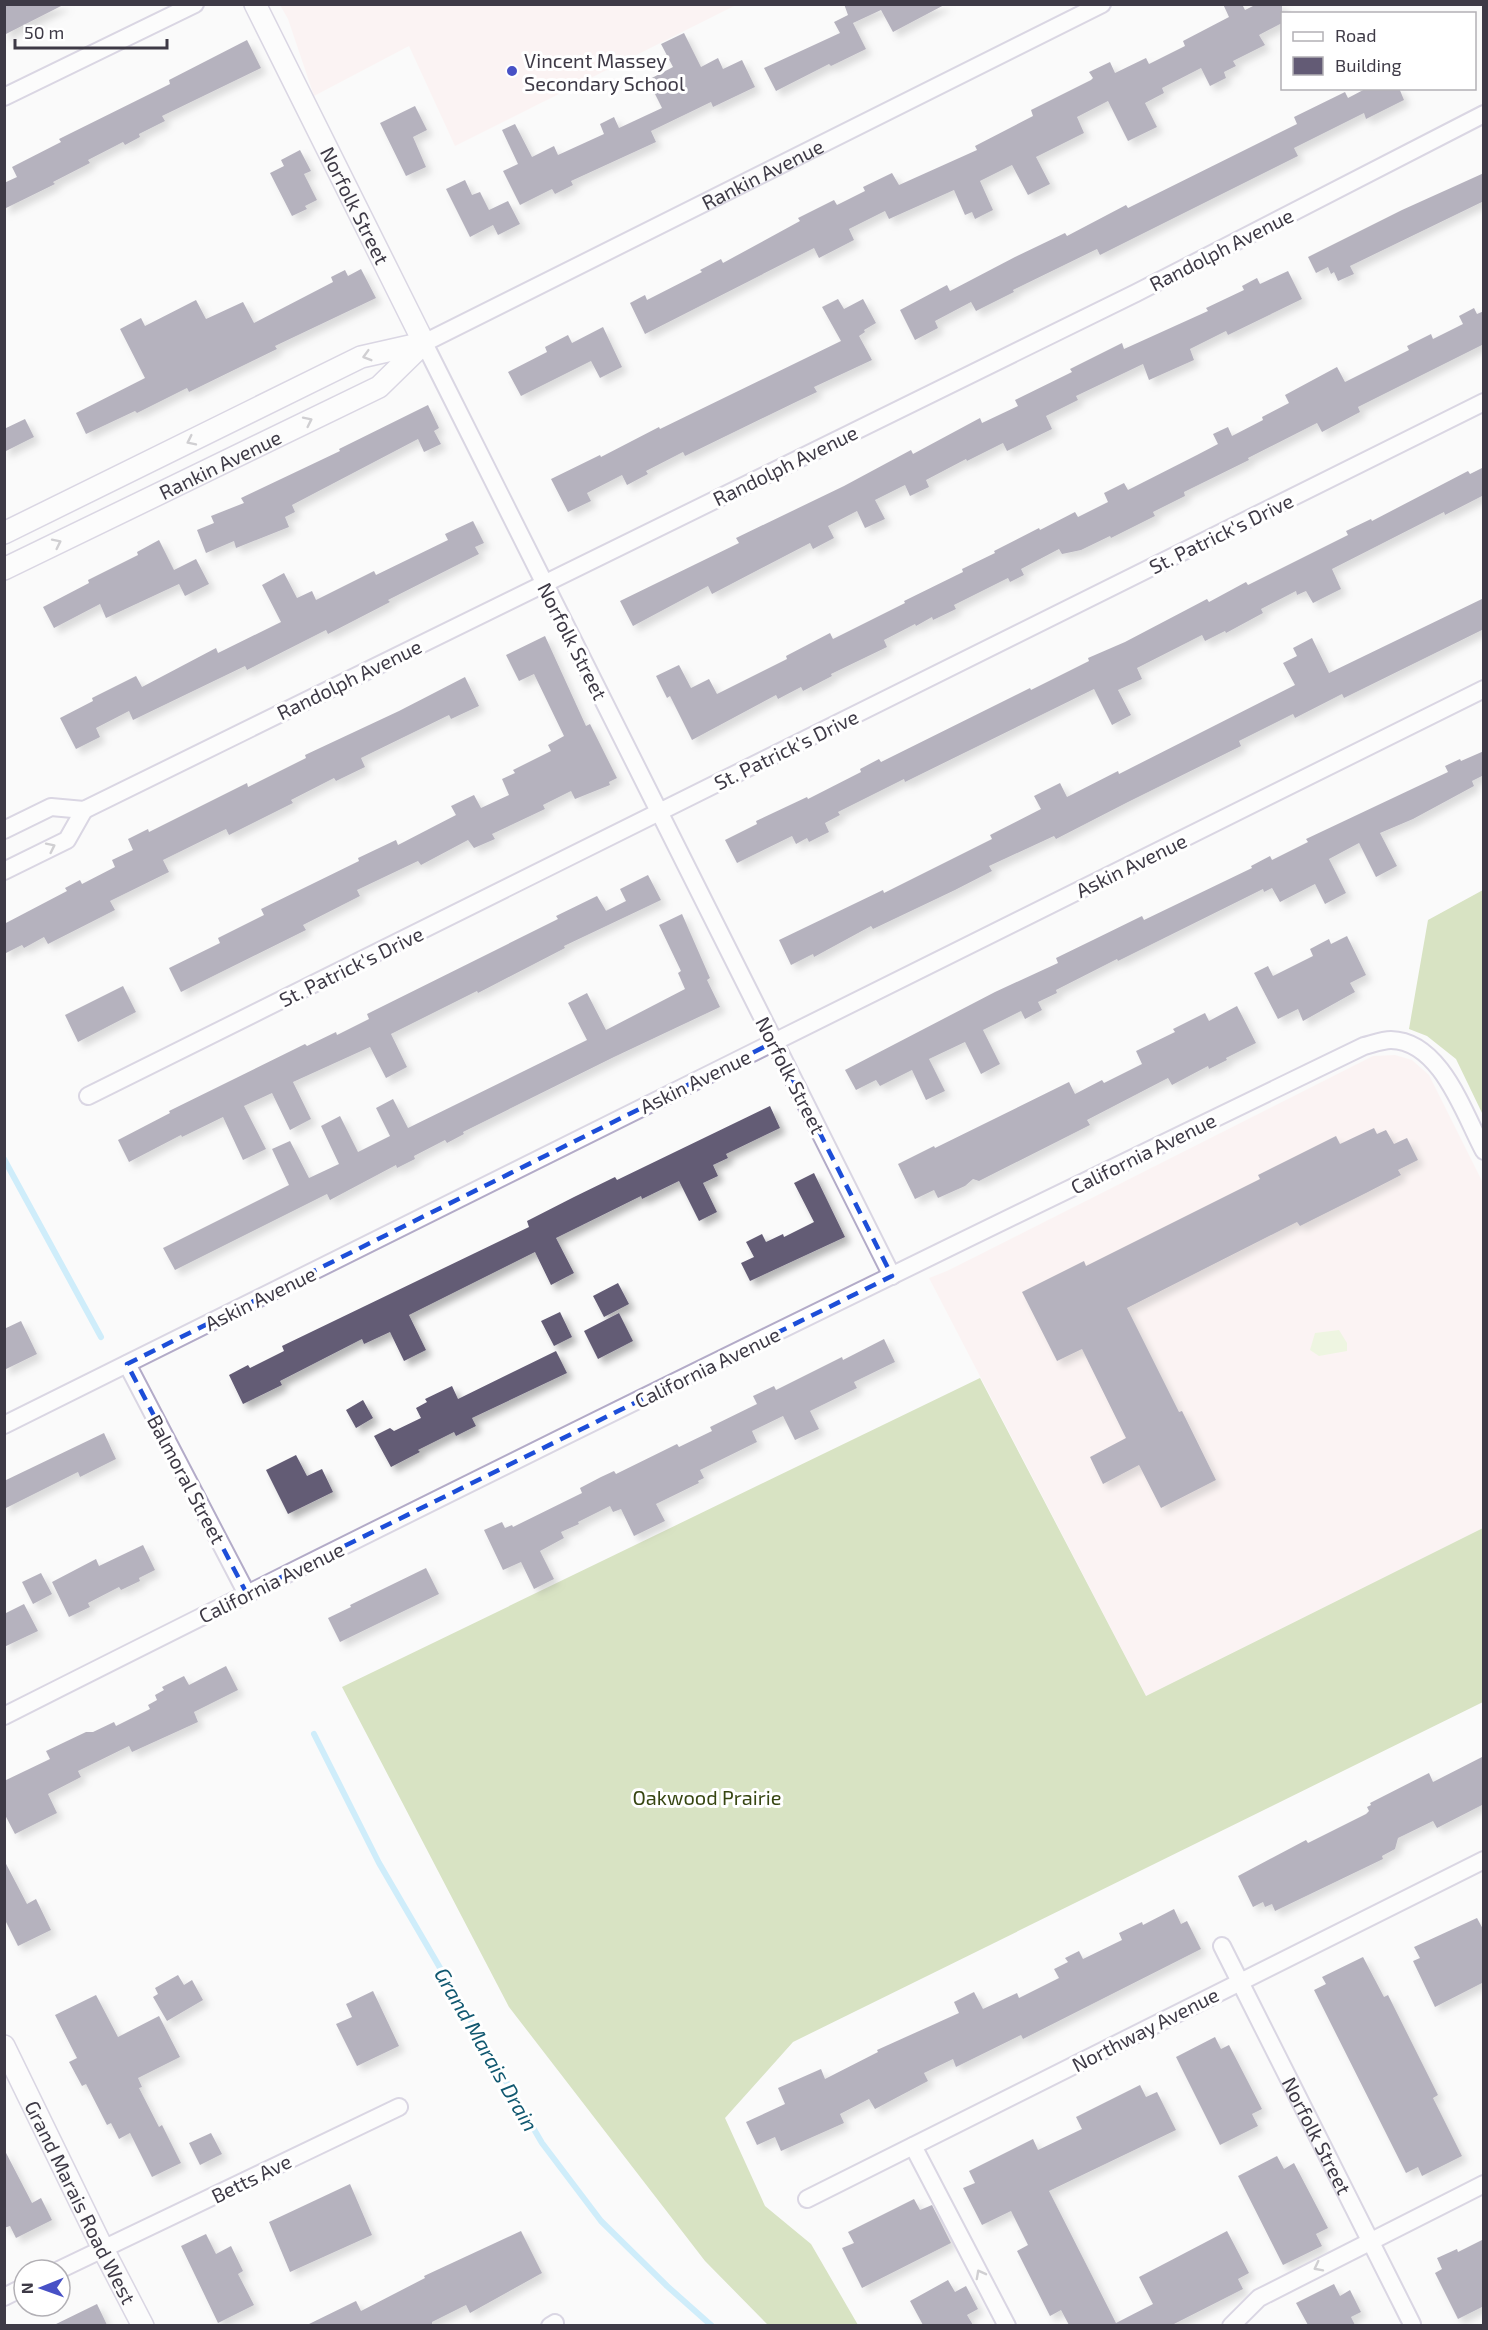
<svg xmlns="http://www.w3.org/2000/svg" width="1488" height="2330" font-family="'Exo 2',sans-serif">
<defs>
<filter id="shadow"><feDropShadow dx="5.5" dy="5.5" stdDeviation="3" flood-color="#0004"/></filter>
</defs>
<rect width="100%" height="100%" fill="#fafafa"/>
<path fill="#fdeceb" d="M280 5H736L455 146 409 46 314 96 288 19Z
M1395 1055 1412 1060 1429 1075 1483 1183V1528L1146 1696 929 1278 947 1271 1373 1056Z"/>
<path fill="#e0f0c4" d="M1339 1330 1347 1343V1351L1319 1356 1310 1350 1315 1333Z"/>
<path fill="#afc780" d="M1483 890V1115L1456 1059 1427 1036 1409 1029 1428 920Z
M980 1378 1146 1696 1483 1528V1702L793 2042 725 2118 765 2206 811 2244 858 2325H768L705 2261 509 2007 342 1687Z"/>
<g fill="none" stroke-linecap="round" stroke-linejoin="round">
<path stroke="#9bdefa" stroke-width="6" d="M4 1159 101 1337
M314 1734 379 1863 542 2143 601 2221 667 2286 712 2326"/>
</g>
<path fill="#635b75" filter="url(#shadow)" d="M4 4H65L4 35Z
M844 4H946L893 32 881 10 853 23 866 49 831 66 829 64 776 91 764 68 840 33 834 22 848 15Z
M1223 4H1242L1245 10 1257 4H1282V23L1259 35 1265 45 1233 61 1236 66 1224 72 1226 78 1210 86 1201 68 1162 88 1164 93 1145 103 1157 127 1128 141 1108 101 1077 117 1084 133 1036 157 1050 184 1028 195 1012 165 980 181 993 210 975 219 972 212 965 215 954 190 889 219 885 211 849 229 854 240 819 258 814 248 645 334 630 303 645 295 647 300 702 272 700 270 721 259 723 263 800 221 798 218 834 200 837 205 865 191 863 187 892 173 899 185 977 150 975 146 1033 116 1031 110 1091 80 1093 78 1089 72 1110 62 1115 73 1146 58 1149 64 1185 46 1183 41 1229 17Z
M684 33 701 67 718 58 723 69 742 60 755 87 713 107 711 102 651 131 656 142 571 181 573 185 555 194 552 189 520 205 503 171 518 164 502 130 515 124 532 157 554 146 558 155 604 134 600 124 614 117 619 128 662 108 648 80 673 67 661 44Z
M247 40 261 68 162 116 165 121 139 134 140 137 125 145 123 142 88 160 90 163 53 182 55 184 4 209V183L17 177 12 167 61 142 59 139 170 84 169 80Z
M1367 88H1399L1404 100 1366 119 1364 113 1294 148 1298 156 1100 255 1097 249 1013 290 1014 292 976 311 971 302 935 321 938 328 915 340 900 310 947 285 950 291 1015 257 1065 233 1067 236 1126 205 1128 208 1297 124 1294 117 1345 92 1348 98Z
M415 106 427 130 413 137 426 167 406 176 380 123Z
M300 150 311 171 304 174 317 200 305 206 307 209 292 216 270 173 284 166 281 160Z
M1484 173V201L1350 266 1354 274 1338 281 1334 272 1331 274 1328 267 1316 273 1308 257 1402 210Z
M465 180 472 195 480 192 489 210 508 201 520 224 498 235 493 225 470 237 446 189Z
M361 269 376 298 275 346 277 349 189 392 187 388 137 413 135 411 86 434 76 413 145 378 120 329 141 318 145 326 196 300 206 319 243 302 254 323 333 282 331 277 345 270 348 276Z
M1288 271 1302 299 1228 335 1226 331 1190 349 1194 360 1149 380 1143 364 1076 396 1078 400 1046 416 1052 429 1007 451 1003 443 967 461 966 459 926 480 929 487 910 496 905 485 875 500 885 519 865 528 857 511 828 526 834 538 813 549 810 543 712 594 708 586 633 626 620 601 739 543 736 538 844 486 911 450 913 454 980 418 982 423 1018 406 1015 400 1072 372 1070 369 1122 343 1124 349 1208 311 1206 308 1244 290 1242 286 1257 278 1260 284Z
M838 299 844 309 863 299 876 323 864 330 865 332 859 336 872 360 814 387 817 392 798 401 685 456 683 452 646 471 648 474 627 485 622 475 587 493 591 501 568 512 551 479 600 455 601 457 659 427 660 429 841 341 822 307Z
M1474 308 1477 314 1484 311V344L1358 407 1360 412 1322 432 1317 423 1248 458 1249 460 1184 492 1185 496 1153 512 1155 516 1111 538 1110 536 1081 550 1062 554 1059 549 1021 569 1024 575 1010 582 1008 578 954 605 956 609 933 620 932 617 916 626 915 624 884 640 887 647 831 674 832 676 803 691 801 687 778 699 776 695 692 740 670 696 667 698 656 676 679 665 691 688 709 679 717 694 787 659 786 656 830 633 833 639 905 603 904 601 963 572 962 569 995 553 994 551 1039 528 1040 530 1075 512 1078 517 1108 502 1104 493 1124 483 1128 490 1197 455 1218 444 1213 434 1228 427 1232 436 1263 420 1262 417 1289 403 1285 395 1337 367 1345 382 1409 350 1407 346 1431 334 1433 339 1463 324 1459 316Z
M603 327 622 367 600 378 591 361 521 396 508 372 547 352 545 347 568 335 572 343Z
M428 405 439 428 434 431 441 444 424 452 418 439 292 505 295 512 285 517 289 527 236 548 234 541 206 553 197 530 214 523 211 516 244 503 241 498 340 451 339 449Z
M25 419 34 437 4 452V429Z
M1484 467V495L1445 515 1444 512 1332 569 1341 589 1313 603 1306 591 1297 595 1296 591 1261 609 1263 613 1226 633 1225 631 1205 641 1202 635 1137 668 1142 679 1118 690 1131 715 1112 725 1094 689 905 782 904 779 838 812 840 815 825 823 829 832 809 842 807 838 796 844 792 836 737 863 725 840 757 824 756 821 807 797 808 799 861 772 860 769 879 759 881 762 1030 688 1031 690 1089 661 1088 658 1125 642 1207 599 1209 602 1246 582 1248 585 1348 535 1346 531 1371 519 1372 521 1468 471 1470 474Z
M473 521 484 543 475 547 479 554 388 600 390 602 328 634 326 630 247 670 245 666 133 720 129 711 96 728 100 737 76 749 60 718 93 701 92 698 136 676 142 687 216 648 218 653 281 622 262 585 284 573 297 598 312 591 316 600 374 571 376 575 448 540 445 534Z
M159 540 174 570 196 559 209 584 185 596 179 584 106 618 100 604 54 628 43 607 89 583 88 580 138 555 137 552Z
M1484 598V629L1344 698 1342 694 1295 718 1293 714 1239 741 1241 746 1128 802 1056 839 1054 836 989 866 992 871 955 890 873 929 871 926 814 957 813 954 791 965 779 940 883 890 884 893 992 839 990 835 1041 809 1034 796 1060 783 1067 797 1118 771 1119 774 1295 685 1283 663 1297 656 1293 648 1312 638 1329 673Z
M545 636 586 726 590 724 617 778 609 782 610 785 575 799 571 791 543 805 545 809 492 834 495 839 474 848 468 840 421 865 418 861 357 890 360 896 303 925 306 930 181 992 169 968 220 943 218 938 264 915 261 909 359 861 358 858 396 840 398 845 456 815 451 806 474 795 481 808 509 795 502 779 515 773 513 770 551 751 548 745 564 736 534 674 519 681 506 655Z
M465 677 479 706 451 719 449 715 361 758 365 767 336 781 334 778 291 800 293 803 229 835 226 829 163 860 169 872 110 901 115 910 48 944 44 937 24 948 22 945 4 954V924L67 891 65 888 80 880 82 884 115 867 112 860 133 850 128 839 148 829 149 832 247 783 248 787 306 758 305 755 399 711Z
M1484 751V775L1472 781 1474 786 1413 819 1380 833 1397 866 1376 877 1359 843 1329 859 1346 893 1325 904 1315 884 1280 902 1272 888 1264 892 1263 889 1118 961 1117 959 1056 990 1057 993 1038 1002 1042 1010 1025 1019 1021 1011 983 1030 1000 1064 981 1074 965 1042 929 1059 945 1091 926 1100 912 1070 880 1086 876 1080 856 1090 845 1070 995 992 1058 963 1056 958 1093 940 1142 916 1144 920 1252 868 1251 866 1270 856 1272 860 1308 842 1306 839 1448 772 1445 766 1460 759 1461 761Z
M648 875 661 900 564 946 565 948 478 993 477 991 391 1034 407 1067 386 1078 370 1047 293 1082 311 1119 290 1130 272 1093 244 1106 266 1149 243 1160 223 1117 182 1137 181 1135 129 1162 118 1140 170 1113 169 1111 305 1044 307 1046 336 1032 337 1035 369 1019 367 1014 558 919 556 916 597 896 606 911 626 901 620 889Z
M682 914 710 978 707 980 720 1007 614 1057 463 1132 464 1134 447 1143 445 1140 414 1156 415 1159 397 1168 396 1165 330 1200 327 1194 175 1270 163 1248 289 1185 272 1149 290 1141 309 1178 339 1164 321 1126 340 1116 358 1152 390 1136 376 1108 393 1099 408 1128 587 1040 568 1003 587 993 606 1030 685 989 678 973 681 971 659 925Z
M1347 936 1366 975 1350 983 1355 992 1303 1021 1298 1009 1278 1019 1254 973 1268 966 1273 976 1313 956 1310 949 1329 939 1331 944Z
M123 986 136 1012 78 1042 65 1015Z
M1237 1006 1256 1043 1226 1058 1227 1060 1209 1069 1208 1066 1172 1085 1168 1078 1087 1120 1090 1125 979 1181 973 1179 965 1186 938 1198 934 1190 915 1199 898 1164 934 1146 935 1148 1069 1082 1075 1094 1102 1080 1104 1083 1142 1064 1136 1051 1175 1032 1173 1029 1205 1013 1209 1021Z
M770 1106 780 1128 726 1154 728 1158 713 1165 718 1176 703 1183 717 1212 699 1221 679 1181 642 1199 641 1196 556 1238 574 1273 551 1285 535 1252 409 1315 426 1350 404 1361 390 1332 364 1344 362 1339 280 1381 282 1385 243 1404 229 1375 248 1365 250 1368 284 1351 282 1346 529 1227 527 1221 574 1197 615 1177 617 1180Z
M1374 1128 1377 1134 1386 1130 1394 1144 1407 1138 1418 1160 1398 1170 1401 1175 1366 1193 1300 1226 1297 1222 1127 1308 1179 1412 1182 1411 1216 1480 1161 1508 1139 1465 1103 1484 1090 1457 1126 1438 1082 1349 1057 1361 1022 1292 1084 1261 1086 1266 1260 1179 1258 1175 1336 1136 1340 1144Z
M814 1173 845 1237 750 1281 741 1263 754 1257 746 1242 762 1234 766 1242 783 1234 784 1237 814 1222 794 1183Z
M618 1283 629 1304 604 1317 593 1296Z
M560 1312 572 1337 554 1346 541 1321Z
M619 1313 633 1341 598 1359 584 1331Z
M21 1321 37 1354 4 1370V1329Z
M884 1339 895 1362 854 1382 857 1388 810 1411 819 1429 795 1440 783 1416 752 1431 757 1442 700 1470 704 1478 698 1481 699 1483 656 1504 665 1521 634 1536 621 1509 613 1512 610 1506 578 1522 579 1524 561 1532 564 1538 540 1551 554 1579 534 1589 521 1562 503 1570 484 1530 502 1522 505 1528 512 1525 513 1527 582 1493 580 1488 601 1477 614 1471 616 1474 677 1444 679 1447 712 1431 710 1427 757 1404 753 1396 774 1386 776 1390 842 1357 843 1360Z
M556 1351 567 1373 472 1418 476 1426 456 1436 454 1432 418 1450 420 1452 391 1467 374 1436 390 1428 394 1431 421 1418 416 1408 427 1402 425 1399 452 1386 458 1399Z
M363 1400 373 1418 356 1428 346 1410Z
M104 1433 116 1459 80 1477 78 1472 4 1509V1481Z
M296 1455 307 1476 322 1469 333 1492 288 1514 266 1470Z
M143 1545 155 1570 139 1578 140 1581 121 1590 119 1587 88 1603 90 1607 69 1617 52 1582 96 1559 99 1566Z
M426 1568 439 1594 340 1642 328 1618 351 1607 350 1605Z
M41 1573 52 1594 33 1604 22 1582Z
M24 1604 38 1631 4 1647V1614Z
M226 1666 238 1690 194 1712 198 1722 132 1752 129 1746 78 1771 81 1777 48 1794 57 1813 15 1834 4 1813V1781L50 1759 46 1751 86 1732H93L114 1722 116 1726 150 1709 148 1705 157 1700 155 1695 164 1690 162 1687 184 1676 189 1685Z
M1484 1756V1804L1437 1828 1433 1821 1398 1838 1395 1849 1382 1856 1383 1859 1275 1911 1272 1904 1265 1907 1263 1902 1253 1907 1238 1876 1306 1840 1308 1843 1366 1814 1369 1811 1367 1807 1371 1805 1370 1803 1429 1773 1433 1782Z
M4 1860 27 1904 36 1899 51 1930 18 1946 4 1918Z
M1174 1909 1181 1924 1187 1921 1201 1949 1023 2039 1021 2035 956 2067 953 2059 924 2073 928 2081 875 2109 869 2099 840 2114 844 2123 781 2151 775 2137 757 2145 746 2122 785 2104 778 2088 821 2069 825 2079 878 2052 877 2050 959 2013 954 2002 974 1992 983 2009 1017 1993 1019 1998 1059 1978 1054 1969 1068 1962 1065 1958 1079 1951 1083 1959 1122 1940 1119 1933 1142 1922 1143 1925Z
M1477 1918 1484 1931V1982L1435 2007 1413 1961 1420 1958 1414 1947Z
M1363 1957 1384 1997 1388 1995 1438 2095 1433 2098 1462 2156 1422 2176 1418 2167 1406 2173 1314 1990 1326 1984 1322 1977Z
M178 1975 184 1985 192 1980 203 2000 167 2021 153 1997 158 1994 155 1988Z
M373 1991 399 2046 357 2066 336 2024 352 2017 346 2004Z
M96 1995 118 2037 159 2016 180 2057 138 2078 142 2087 139 2088 159 2127 162 2125 181 2163 152 2177 130 2133 119 2139 111 2123 107 2125 86 2084 82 2086 69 2062 77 2058 55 2015Z
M1215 2037 1221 2049 1229 2045 1262 2109 1252 2114 1258 2126 1220 2145 1176 2057Z
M1140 2085 1146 2097 1157 2092 1176 2130 1049 2191 1116 2323 1153 2304 1139 2277 1227 2231 1249 2273 1238 2279 1243 2289 1172 2325H1069L1061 2310 1050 2316 1017 2251 1028 2245 1011 2211 982 2225 963 2188 975 2183 969 2171 1033 2139 1038 2150 1082 2129 1076 2117Z
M211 2133 222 2154 200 2165 189 2143Z
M4 2149 32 2203 41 2198 52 2220 16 2238 10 2226 4 2228Z
M1277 2156 1284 2169 1294 2163 1328 2228 1316 2234 1322 2246 1283 2265 1238 2176Z
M350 2184 372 2235 290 2272 269 2222Z
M914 2199 920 2210 932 2205 951 2243 862 2288 842 2248 854 2243 848 2232Z
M521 2231 542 2273 470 2313 466 2305 432 2322V2325H307L356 2301 361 2311 425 2278 424 2276Z
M206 2234 216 2254 231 2246 243 2271 238 2274 254 2305 218 2323 181 2246Z
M1484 2239V2306L1458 2319 1435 2273 1442 2269 1437 2258 1457 2249 1458 2252Z
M948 2280 955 2292 966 2286 978 2309 967 2315 973 2325H923L910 2301Z
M1334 2284 1340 2296 1350 2290 1361 2312 1351 2317 1355 2325H1308L1296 2303Z
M97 2304 107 2325H54Z"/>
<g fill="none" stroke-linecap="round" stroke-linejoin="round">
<g stroke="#b3abc8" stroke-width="20">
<g id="minor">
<path d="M4 97 195 4"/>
<path d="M4 830 51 807 84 810 1136 293 1484 114"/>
<path d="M4 871 67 840 84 810"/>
<path d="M88 1096 1484 402"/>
<path id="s1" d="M892 1276 424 343 1102 4"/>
<path d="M127 1364 247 1594"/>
<path d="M4 1425 1484 689"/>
<path d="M4 1716C456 1488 909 1266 1364 1046 1372 1044 1383 1040 1391 1040 1441 1041 1464 1114 1484 1151"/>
<path id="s2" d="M1222 1946 1412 2324"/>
<path d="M913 2146 1007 2326"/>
<path d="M807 2199 1484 1860"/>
<path d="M59 2270 399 2107"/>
<path d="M4 2297 24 2287"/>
<path d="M550 2326 555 2323"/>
<path d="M1231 2326 1259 2298 1484 2184"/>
</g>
</g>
<g stroke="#b3abc8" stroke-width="24">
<g id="tertiary">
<path id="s3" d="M255 4 424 343"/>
<path d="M4 533 361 357 423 343"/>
<path id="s4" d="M4 569 379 387 424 343"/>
<path id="s5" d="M4 2046 103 2249 143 2326"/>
</g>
</g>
<use href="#minor" stroke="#fff" stroke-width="16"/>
<use href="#tertiary" stroke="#fff" stroke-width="21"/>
</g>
<defs><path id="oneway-chevron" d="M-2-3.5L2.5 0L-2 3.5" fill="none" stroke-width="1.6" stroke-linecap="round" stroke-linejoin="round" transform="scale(1.5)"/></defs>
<g stroke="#9e9ca2">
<use href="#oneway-chevron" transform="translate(367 356) rotate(164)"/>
<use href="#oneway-chevron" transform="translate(308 421) rotate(-26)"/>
<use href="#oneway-chevron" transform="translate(191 441) rotate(154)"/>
<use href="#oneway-chevron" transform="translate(57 543) rotate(-26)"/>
<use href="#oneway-chevron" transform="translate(51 847) rotate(-26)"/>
<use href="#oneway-chevron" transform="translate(1318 2267) rotate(153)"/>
<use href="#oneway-chevron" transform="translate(980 2274) rotate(-118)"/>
</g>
<path d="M0 0H1488V2330H0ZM774 1042 892 1276 247 1594 127 1364Z" fill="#fafafa" fill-opacity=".55" fill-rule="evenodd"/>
<path fill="none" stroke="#1d4ed8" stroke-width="4.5" stroke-dasharray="12 8" stroke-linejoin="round" d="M774 1042 892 1276 247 1594 127 1364Z"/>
<circle fill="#4851c6" stroke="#fff" stroke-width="2" cx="512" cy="71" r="6"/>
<g text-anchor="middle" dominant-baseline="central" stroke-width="6" stroke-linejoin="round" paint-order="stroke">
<g font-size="20" fill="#3e3a46" stroke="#fff" text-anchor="start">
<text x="524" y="60">Vincent Massey<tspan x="524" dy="23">Secondary School</tspan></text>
</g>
<g font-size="20" fill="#3e3a46" stroke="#fff">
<text stroke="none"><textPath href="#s1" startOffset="1422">Rankin Avenue</textPath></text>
<text stroke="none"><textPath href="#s3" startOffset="225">Norfolk Street</textPath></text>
<text transform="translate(1221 249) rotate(-27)">Randolph Avenue</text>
<text stroke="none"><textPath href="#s4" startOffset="240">Rankin Avenue</textPath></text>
<text transform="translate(785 465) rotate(-26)">Randolph Avenue</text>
<text transform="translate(1221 533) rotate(-26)">St. Patrick's Drive</text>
<text transform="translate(573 641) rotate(63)">Norfolk Street</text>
<text transform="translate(349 679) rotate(-26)">Randolph Avenue</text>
<text transform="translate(786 749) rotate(-26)">St. Patrick's Drive</text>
<text transform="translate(1131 865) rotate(-26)">Askin Avenue</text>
<text transform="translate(351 966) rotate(-26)">St. Patrick's Drive</text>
<text transform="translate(791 1075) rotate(63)">Norfolk Street</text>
<text transform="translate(695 1081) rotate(-26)">Askin Avenue</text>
<text transform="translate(1143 1153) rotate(-26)">California Avenue</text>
<text transform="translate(260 1298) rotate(-26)">Askin Avenue</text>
<text transform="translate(707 1367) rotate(-26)">California Avenue</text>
<text transform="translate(187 1479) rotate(62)">Balmoral Street</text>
<text transform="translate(271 1582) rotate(-26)">California Avenue</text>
<text transform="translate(1145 2029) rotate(-27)">Northway Avenue</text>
<text stroke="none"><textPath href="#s2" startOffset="212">Norfolk Street</textPath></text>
<text transform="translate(251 2178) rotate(-26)">Betts Ave</text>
<text stroke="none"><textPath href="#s5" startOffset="174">Grand Marais Road West</textPath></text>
</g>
<g font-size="20" fill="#374612" stroke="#fff">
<text x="707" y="1797">Oakwood Prairie</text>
</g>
<g font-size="21" font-style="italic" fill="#115870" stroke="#fff">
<text transform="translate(487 2049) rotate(60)">Grand Marais Drain</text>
</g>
</g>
<rect width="1488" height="2330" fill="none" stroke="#3e3a46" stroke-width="12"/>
<rect x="1281" y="12" width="195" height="78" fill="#ffffff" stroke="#b2b0b5" stroke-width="1.5"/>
<rect x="1293" y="32" width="30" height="9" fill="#ffffff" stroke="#b2b0b5" stroke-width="1.5"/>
<text x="1335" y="42" font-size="18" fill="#3e3a46">Road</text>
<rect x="1293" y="57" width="30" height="18" fill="#635b75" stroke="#b2b0b5" stroke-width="1.5"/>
<text x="1335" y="72" font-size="18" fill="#3e3a46">Building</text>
<g transform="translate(42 2288) rotate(269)"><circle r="28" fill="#ffffff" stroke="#b2b0b5" stroke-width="1.5"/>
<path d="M0-4.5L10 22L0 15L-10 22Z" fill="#4851c6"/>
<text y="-9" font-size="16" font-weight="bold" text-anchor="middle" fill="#3e3a46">N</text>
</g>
<path d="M15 39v9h152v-9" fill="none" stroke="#3e3a46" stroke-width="3"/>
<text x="24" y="39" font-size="18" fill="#3e3a46" stroke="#ffffff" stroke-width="4.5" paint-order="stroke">50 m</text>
</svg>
